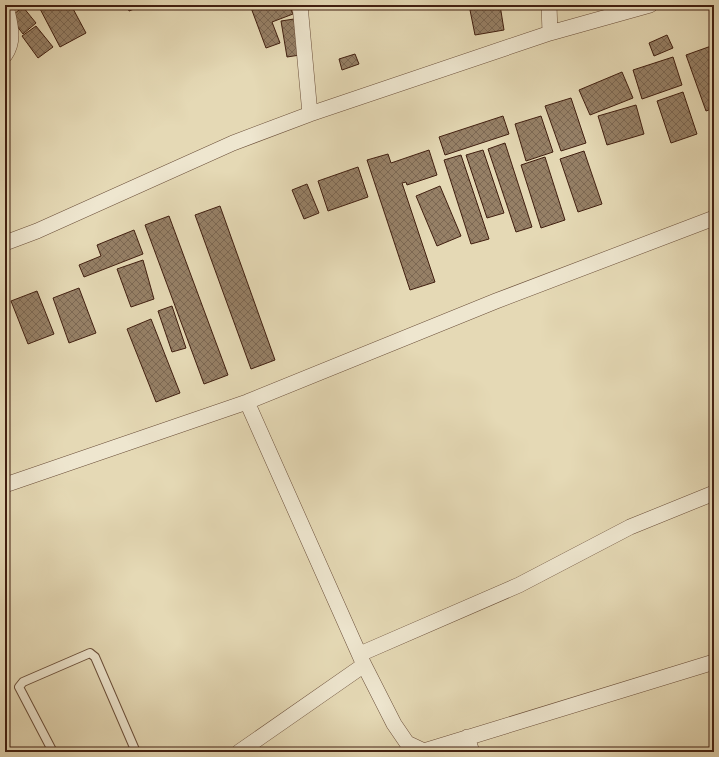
<svg xmlns="http://www.w3.org/2000/svg" width="719" height="757" font-family="'Old Standard TT',serif">
<defs>
<pattern id="building-cross-hatch" width="8" height="8" patternUnits="userSpaceOnUse"><rect width="8" height="8" fill="#968066"/><path d="M0 0l8 8M0 8l8-8" fill="none" stroke="#7c6853"/></pattern>
</defs>
<rect width="100%" height="100%" fill="#e5d9b5"/>
<filter id="stains"><feTurbulence type="fractalNoise" baseFrequency=".005" numOctaves="4"/><feColorMatrix values="0 0 0 0 .2 0 0 0 0 .09 0 0 0 0 .02 0 0 0 .5 -.17"/></filter>
<radialGradient id="worn" r=".72"><stop offset=".6" stop-color="#630" stop-opacity="0"/><stop offset="1" stop-color="#630" stop-opacity=".3"/></radialGradient>
<path fill="url(#building-cross-hatch)" stroke="#411f10" d="M38 5H71L86 33 60 47Z
M127 5H144L129 11Z
M250 5H260L262 9 271 5H289L293 14 272 22 280 43 266 48Z
M500 5 504 30 475 35 470 10Z
M23 7 36 23 23 34 10 17Z
M294 19 300 55 287 57 281 21Z
M36 26 53 47 38 58 22 36Z
M667 35 673 48 654 56 649 43Z
M714 45V108L706 111 686 55Z
M355 54 359 64 342 70 339 59Z
M673 57 682 85 642 99 633 70Z
M622 72 633 98 590 115 579 90Z
M683 92 697 134 671 143 657 101Z
M571 98 586 143 561 151 545 106Z
M636 105 644 134 607 145 598 116Z
M503 116 509 134 445 155 439 137Z
M541 116 553 152 526 161 515 124Z
M505 143 532 227 516 232 488 149Z
M429 150 437 175 407 185 406 182 402 183 435 282 410 290 367 160 388 154 391 163Z
M483 150 504 213 487 218 466 155Z
M584 151 602 204 578 212 560 159Z
M461 155 489 239 471 244 444 160Z
M545 157 565 220 541 228 521 165Z
M358 167 368 197 328 211 318 181Z
M307 184 319 213 304 219 292 190Z
M440 186 461 236 437 246 416 196Z
M220 206 275 360 251 369 195 215Z
M169 216 228 375 204 384 145 225Z
M134 230 143 254 84 277 79 265 101 256 97 245Z
M143 260 154 299 131 307 117 269Z
M79 288 96 333 69 343 53 298Z
M37 291 54 334 28 344 11 301Z
M172 306 186 348 172 352 158 311Z
M151 319 180 393 156 402 127 329Z"/>
<g fill="none" stroke-linecap="round" stroke-linejoin="round">
<g stroke="#6a4e39" stroke-width="10">
<path id="lane" d="M53 752 19 687 23 682 90 653 95 657 136 752"/>
</g>
<g stroke="#6a4e39" stroke-width="16">
<path id="street" d="M300 5 310 114
M549 5 550 33
M5 55C16 39 9 22 6 5
M5 243 37 231 233 143 310 114 550 33 650 5
M247 402 364 665 394 724 407 743 424 751 714 662
M5 485 247 402 496 301 714 218
M360 654 519 585 630 527 714 493
M467 737 472 752
M239 752 364 665"/>
</g>
<use href="#lane" stroke="#eee6cf" stroke-width="8"/>
<use href="#street" stroke="#eee6cf" stroke-width="15"/>
</g>
<rect width="719" height="757" fill="none" stroke="#e5d9b5" stroke-width="20"/>
<rect x="6" y="6" width="707" height="745" fill="none" stroke="#411f10" stroke-width="2"/>
<rect x="10" y="10" width="699" height="737" fill="none" stroke="#411f10"/>
<rect width="100%" height="100%" filter="url(#stains)"/>
<rect width="100%" height="100%" fill="url(#worn)"/>
</svg>
